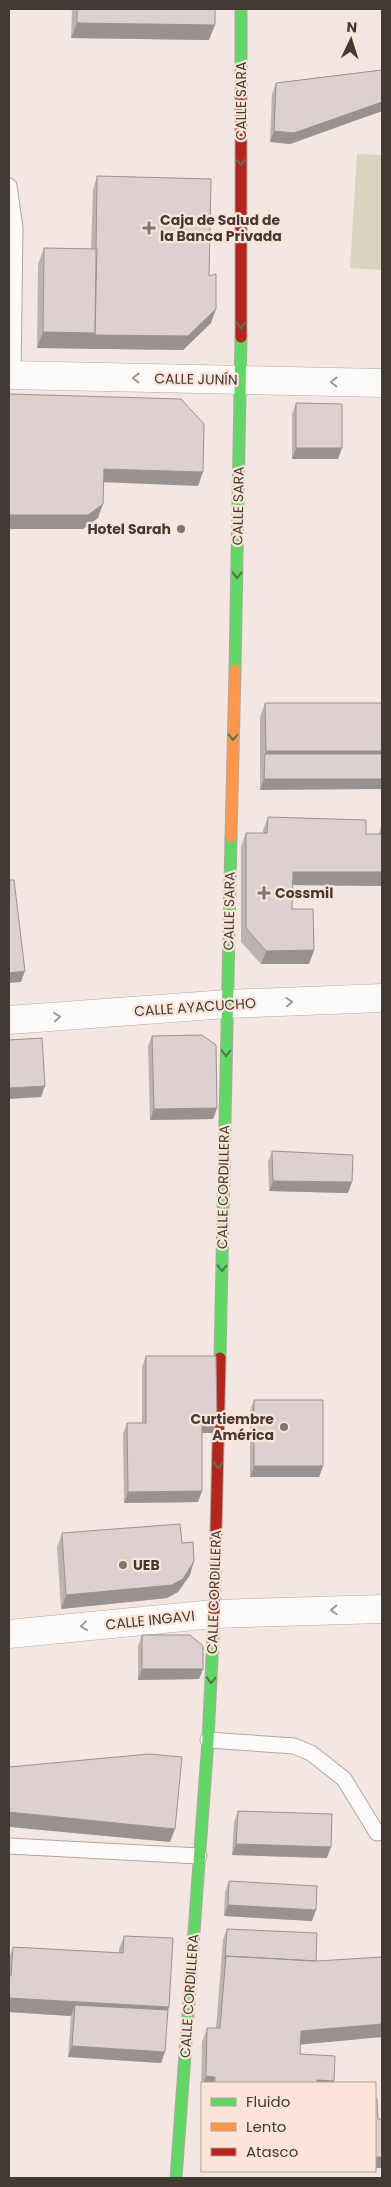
<svg xmlns="http://www.w3.org/2000/svg" width="391" height="2187" font-family="Poppins,sans-serif">
<rect width="100%" height="100%" fill="#f4e7e1"/>
<path fill="#d9d4bf" d="M357 154 382 155V270L350 268Z"/>
<g fill="none" stroke-linecap="round" stroke-linejoin="round">
<g stroke="#b1a7a2" stroke-width="17">
<path id="lane" d="M9 186 15 228 13 375
M208 1740 294 1746 311 1753 344 1779 377 1833
M9 1846 199 1856"/>
</g>
<g stroke="#b1a7a2" stroke-width="29">
<path id="street" d="M9 375 382 383
M9 1020 227 1004 382 998
M9 1634 214 1614 382 1609"/>
</g>
<g stroke="#b1a7a2" stroke-width="13">
<path id="fast" d="M241 9V96
M235 670 241 337
M220 1358 231 837
M176 2178 208 1740 214 1617"/>
</g>
<g stroke="#b1a7a2" stroke-width="13">
<path id="slow" d="M231 837 235 670"/>
</g>
<g stroke="#b1a7a2" stroke-width="13">
<path id="jam" d="M241 96V337
M214 1617 220 1358"/>
</g>
<use href="#lane" stroke="#fdfbfa" stroke-width="15"/>
<use href="#street" stroke="#fdfbfa" stroke-width="28"/>
<use href="#fast" stroke="#63d668" stroke-width="11"/>
<use href="#slow" stroke="#ff974d" stroke-width="11"/>
<use href="#jam" stroke="#b3261e" stroke-width="11"/>
</g>
<path fill="#bdb4b1" d="M72 9H215L209 40 71 38Z
M382 70V111L290 144 270 142 272 94 276 83Z
M97 176 209 276 211 323 183 350 37 348 38 264 44 248 91 249 93 190Z
M296 403 338 459H292V414Z
M265 703H382L260 790V717Z
M268 817 366 834H379L382 823V886L293 885 292 909 314 950 309 964H261L241 942V846L246 833H263V830Z
M152 1036 217 1108 213 1119 150 1120 148 1046Z
M272 1151 348 1193 269 1191 268 1162Z
M146 1356 213 1433H202L198 1502 124 1503 123 1434 127 1423H142V1367Z
M254 1400 323 1466 319 1477H250V1411Z
M62 1533 182 1543 190 1575 178 1592 167 1598 61 1609 57 1547Z
M142 1635 203 1669 199 1679 138 1680V1646Z
M238 1811 327 1858 232 1855 234 1822Z
M229 1881 312 1921 224 1916 225 1892Z
M227 1929 316 1961 382 2037 301 2044 300 2054 334 2083H202V2090H201L202 2042 207 2028H216L223 1939Z
M124 1936 168 2010 161 2063 68 2057 71 2016 9 2012V1958L13 1947 119 1953V1949Z"/>
<path fill="#9a9290" d="M77 23 215 25 209 40 71 38Z
M382 102V111L290 144 270 142 274 131Z
M216 309 211 323 183 350 37 348 43 332Z
M296 448H342L338 459H292Z
M104 469 203 472 198 486 99 482Z
M103 504 98 518 83 529H9V515Z
M266 751H382V765L265 754Z
M264 779H382V789L260 790Z
M293 872H382V886L288 885Z
M314 950 309 964H261L266 951Z
M25 971 21 982 9 983V973Z
M45 1086 41 1097 9 1099V1088Z
M217 1108 213 1119 150 1120 154 1109Z
M273 1181 352 1182 348 1193 269 1191Z
M217 1422 213 1433H198L202 1423Z
M254 1466H323L319 1477H250Z
M202 1491 198 1502 124 1503 128 1492Z
M194 1561 190 1575 178 1592 167 1598 61 1609 66 1595Z
M142 1669H203L199 1679 138 1680Z
M9 1812 175 1829 170 1842 9 1827Z
M236 1844 331 1847 327 1858 232 1855Z
M228 1905 316 1910 312 1921 224 1916Z
M9 1998 169 2007 164 2021 75 2005 71 2016 9 2012Z
M382 2024V2037L296 2045 301 2031Z
M72 2046 165 2052 161 2063 68 2057Z
M206 2076 215 2077 213 2083H203Z
M317 2080 334 2081V2083H316Z
M375 2157H382V2168H375Z"/>
<path fill="#dcd1ce" stroke="#9a9290" d="M77 9H215V25L77 23Z
M382 70V102L294 133 274 131 276 83Z
M97 176 211 179 209 276 216 274V309L188 336 95 335V333Z
M44 248 97 249 95 333 43 332Z
M9 394 181 399 204 424 203 472 104 469 103 504 88 515H9Z
M296 403 342 404V448H296Z
M265 703H382V751H266Z
M265 754H382V779H264Z
M268 817 366 820V834H382V872H293L292 909H313L314 950 266 951 246 928V833H267Z
M9 880H14L25 971 9 973Z
M202 1035 216 1045 217 1108 154 1109 152 1036Z
M42 1038 45 1086 9 1088V1040Z
M272 1151 353 1155 352 1182 273 1181Z
M146 1356H216L217 1422 202 1423V1491L128 1492 127 1423H146Z
M254 1400H323V1466H254Z
M180 1524 182 1543 193 1542 194 1561 183 1579 172 1585 66 1595 62 1533Z
M142 1635H190L203 1646V1669H142Z
M149 1754 182 1757 175 1829 9 1812V1767Z
M238 1811 332 1814 331 1847 236 1844Z
M229 1881 317 1886 316 1910 228 1905Z
M227 1929 317 1933 316 1961 226 1956 225 1959Z
M124 1936 173 1938 169 2007 9 1998V1976H11L13 1947 123 1953Z
M226 1956 317 1961 382 1957V2024L301 2031 300 2054 335 2056 334 2081 317 2080V2083H215V2077L206 2076 207 2028H220Z
M75 2005 168 2010 165 2052 72 2046Z
M375 2099H377L378 2119H382V2157H375Z"/>
<defs><path id="oneway-chevron" d="M-2-3.5L2.5 0L-2 3.5" fill="none" stroke-width="1.6" stroke-linecap="round" stroke-linejoin="round" transform="scale(1.25)"/></defs>
<g stroke="#50784a">
<use href="#oneway-chevron" transform="translate(241 162) rotate(90)"/>
<use href="#oneway-chevron" transform="translate(241 325) rotate(90)"/>
<use href="#oneway-chevron" transform="translate(237 575) rotate(91)"/>
<use href="#oneway-chevron" transform="translate(233 737) rotate(91)"/>
<use href="#oneway-chevron" transform="translate(226 1053) rotate(91)"/>
<use href="#oneway-chevron" transform="translate(222 1268) rotate(91)"/>
<use href="#oneway-chevron" transform="translate(218 1465) rotate(91)"/>
<use href="#oneway-chevron" transform="translate(211 1680) rotate(93)"/>
</g>
<g stroke="#a09a98">
<use href="#oneway-chevron" transform="translate(136 378) rotate(-179)"/>
<use href="#oneway-chevron" transform="translate(334 382) rotate(-179)"/>
<use href="#oneway-chevron" transform="translate(289 1002) rotate(-2)"/>
<use href="#oneway-chevron" transform="translate(57 1017) rotate(-4)"/>
<use href="#oneway-chevron" transform="translate(334 1610) rotate(178)"/>
<use href="#oneway-chevron" transform="translate(84 1626) rotate(174)"/>
</g>
<g fill="#817772" stroke="#fce4d9" stroke-width="2">
<path d="M146.5 220.5h5v5h5v5h-5v5h-5v-5h-5v-5h5z"/>
<circle cx="181" cy="529" r="5"/>
<path d="M261.5 885.5h5v5h5v5h-5v5h-5v-5h-5v-5h5z"/>
<circle cx="284" cy="1427" r="5"/>
<circle cx="123" cy="1565" r="5"/>
</g>
<g text-anchor="middle" dominant-baseline="central" stroke-width="4.5" stroke-linejoin="round" paint-order="stroke">
<g font-size="14" fill="#433a36" stroke="#fce4d9">
<text transform="translate(241 101) rotate(-90)">CALLE SARA</text>
<text transform="translate(196 379) rotate(1)">CALLE JUNÍN</text>
<text transform="translate(238 506) rotate(-89)">CALLE SARA</text>
<text transform="translate(229 911) rotate(-89)">CALLE SARA</text>
<text transform="translate(195 1007) rotate(-4)">CALLE AYACUCHO</text>
<text transform="translate(223 1187) rotate(-89)">CALLE CORDILLERA</text>
<text transform="translate(214 1592) rotate(-88)">CALLE CORDILLERA</text>
<text transform="translate(150 1620) rotate(-6)">CALLE INGAVI</text>
<text transform="translate(189 1996) rotate(-86)">CALLE CORDILLERA</text>
</g>
<g font-size="14" font-weight="bold" fill="#433a36" stroke="#fce4d9" text-anchor="start">
<text x="160" y="220">Caja de Salud de<tspan x="160" dy="16">la Banca Privada</tspan></text>
<text x="171" y="529" text-anchor="end">Hotel Sarah</text>
<text x="275" y="893">Cossmil</text>
<text x="274" y="1419" text-anchor="end">Curtiembre<tspan x="274" dy="16">América</tspan></text>
<text x="133" y="1565">UEB</text>
</g>
</g>
<rect width="391" height="2187" fill="none" stroke="#433a36" stroke-width="20"/>
<rect x="201" y="2082" width="175" height="90" fill="#fce4d9" stroke="#b2a098"/>
<rect x="211" y="2098" width="25" height="8" fill="#63d668" stroke="#b2a098"/>
<text x="246" y="2107" font-size="15" fill="#433a36">Fluido</text>
<rect x="211" y="2123" width="25" height="8" fill="#ff974d" stroke="#b2a098"/>
<text x="246" y="2132" font-size="15" fill="#433a36">Lento</text>
<rect x="211" y="2148" width="25" height="8" fill="#b3261e" stroke="#b2a098"/>
<text x="246" y="2157" font-size="15" fill="#433a36">Atasco</text>
<g transform="translate(351 40) rotate(4)" stroke="#fce4d9" stroke-width="4" paint-order="stroke">
<path d="M0-4L9 19L0 12L-9 19Z" fill="#433a36"/>
<text y="-8" font-size="14" font-weight="bold" text-anchor="middle" fill="#433a36">N</text>
</g>
</svg>
